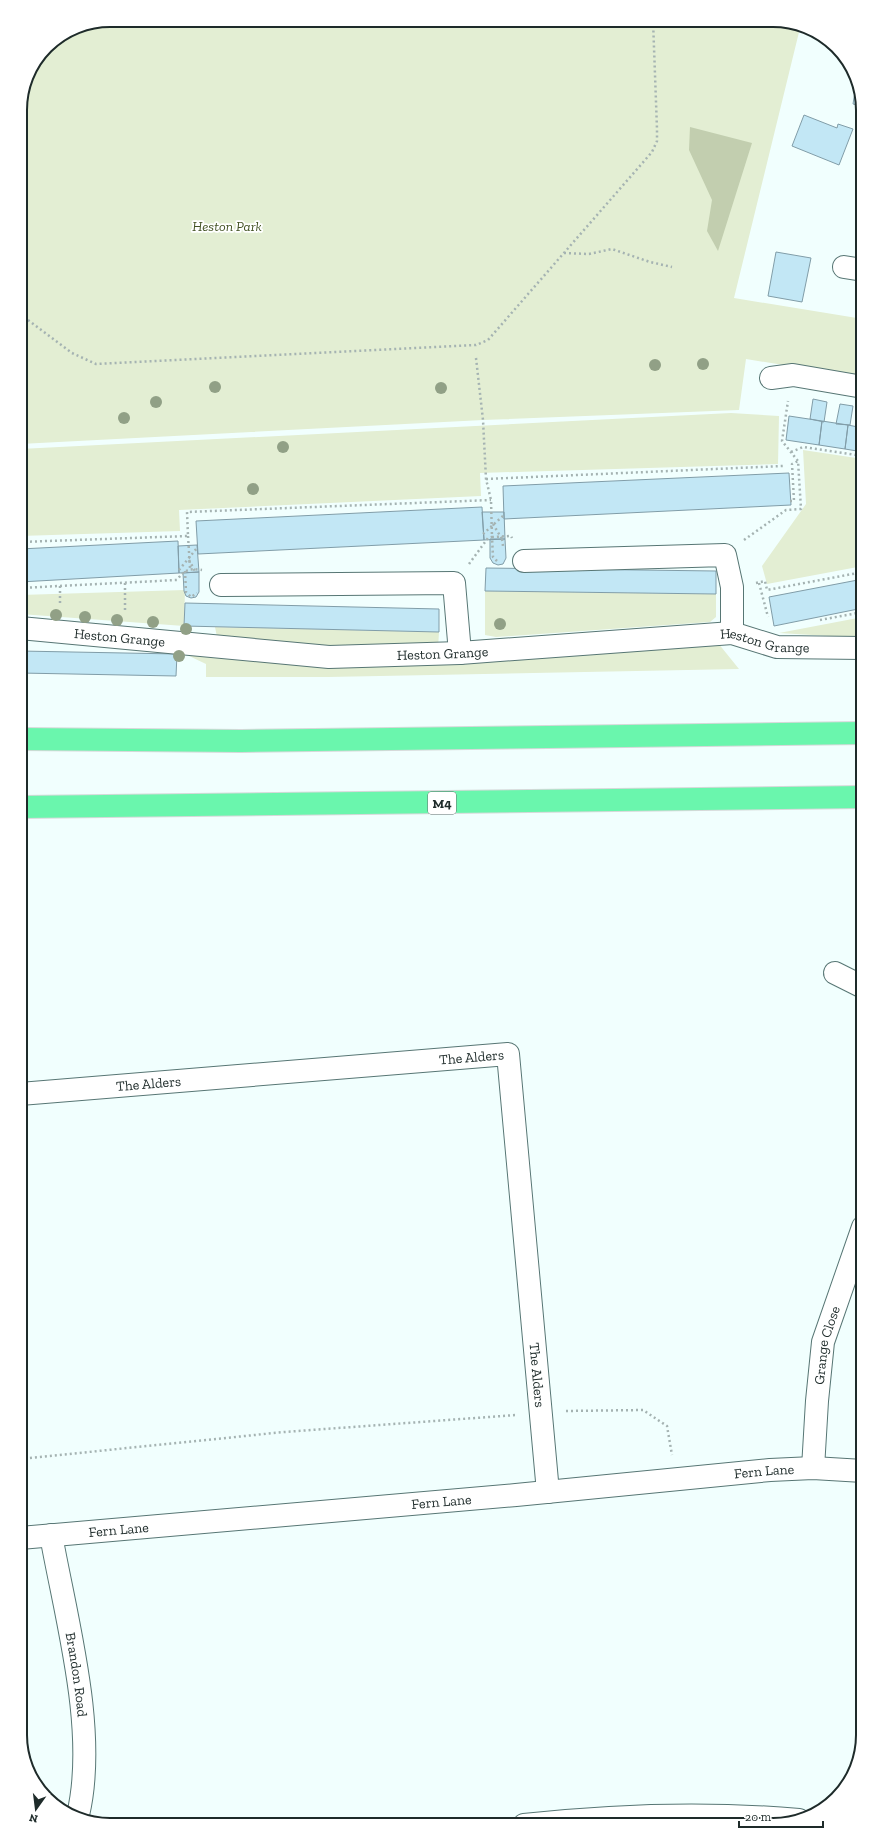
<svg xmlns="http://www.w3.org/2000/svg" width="883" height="1845" font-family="'Zilla Slab',serif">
<rect width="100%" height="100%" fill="#f1fffe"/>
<path fill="#e3eed3" d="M110 20H779L800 28 734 298 863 319V378L746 359 739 410 483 420 20 444V104L27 75 46 46 76 27Z
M731 413 779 416 778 464 480 473 481 496 179 510 180 531 20 536V449Z
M803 450 863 459V566L767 584 762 566 806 504Z
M185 590 184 626 20 614V595Z
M485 591 716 594V617L710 622 496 637 485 635Z
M863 617V638L779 633Z
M215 627 439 632 438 649 350 650 218 642Z
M718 643 739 669 328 677H206V664L187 655 321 667 424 663Z"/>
<path fill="#c2ceaf" d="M690 127 752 143 718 251 707 231 712 200 689 150Z"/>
<path fill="#c2e7f5" stroke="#819da8" d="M857 79 862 106 853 104Z
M804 115 837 128 838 124 853 129 839 165 792 146Z
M776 252 811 258 802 302 768 296Z
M813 399 827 402 824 422 810 419Z
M840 404 853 406 850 425 836 424Z
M789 416 822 421 819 445 786 440Z
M822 421 848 425 845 449 819 445Z
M848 425 863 428V452L845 449Z
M789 473 791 505 504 519 503 486Z
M482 507 484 540 198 554 196 521Z
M482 512H504L505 539 484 540Z
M490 539H505L506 558 503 564 498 565 493 563 490 558Z
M178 541 179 573 20 582V549Z
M197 545 199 572 179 573 178 546Z
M486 568 716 571V594L485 591Z
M199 572V592L196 597 191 598 186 596 184 591 183 573Z
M863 579V608L774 626 769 597Z
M185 603 439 609V632L184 626Z
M20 651 177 654 176 676 20 673Z"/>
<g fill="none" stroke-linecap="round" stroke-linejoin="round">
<g stroke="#577674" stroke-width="24">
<g id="minor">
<path d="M844 267 863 270"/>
<path d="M771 378 793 375 863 387"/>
<path d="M524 561 725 555 732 587V633"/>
<path d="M221 585 454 583 460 653"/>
<path id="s1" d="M20 628 329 657 460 653 732 633 777 647 863 648"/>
<path d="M835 973 863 987"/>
<path id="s2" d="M20 1094 508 1054 548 1492"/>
<path id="s3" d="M813 1468 817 1401 823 1342 863 1227"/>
<path id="s4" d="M51 1535C66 1619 98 1731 78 1815"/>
<path id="s5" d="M20 1538 516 1495 770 1470 813 1468 863 1471"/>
<path d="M524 1825C615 1815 708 1812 799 1820"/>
</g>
</g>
<g stroke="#d6d9d9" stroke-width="24">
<path id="highway" d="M20 739 241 741 863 733
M20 807 863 797"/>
</g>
<path stroke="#a5b3b2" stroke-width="2.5" stroke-dasharray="2 3" stroke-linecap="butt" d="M564 253 589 254 612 249 650 262 672 267
M20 314 72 353 96 364 476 345 488 340 652 152 657 141V129L653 20
M476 358 483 420 486 479 491 500 492 537 511 536 512 538
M791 452 803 447 863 456
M486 479 783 466
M790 501H794L792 464 798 461
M188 536 190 568
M502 539 503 546
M744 540 786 510 801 509 798 461 782 441 788 401
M20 542 188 536 187 512 491 500
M469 564 488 538 492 537 493 557 498 562
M185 571 186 592 191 597 197 593
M125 583V612
M756 583 765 581 767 590 863 572
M759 583 768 617
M60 586V606
M20 588 177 580C184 570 189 568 202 570
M820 620 863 612
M566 1411 643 1410 667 1426 672 1455
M20 1459 284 1432 516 1415"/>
<use href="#minor" stroke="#fff" stroke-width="22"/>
<use href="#highway" stroke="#6af6ad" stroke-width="22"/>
<path stroke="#a5b3b2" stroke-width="2.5" stroke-dasharray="2 3" stroke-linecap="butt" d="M493 524 502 539
M483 534 504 515
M189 560 196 573
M179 570 197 548"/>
</g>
<g fill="#91a086">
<circle cx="703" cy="364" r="6"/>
<circle cx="655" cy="365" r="6"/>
<circle cx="215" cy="387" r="6"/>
<circle cx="441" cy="388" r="6"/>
<circle cx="156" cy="402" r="6"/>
<circle cx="124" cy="418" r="6"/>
<circle cx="283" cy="447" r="6"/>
<circle cx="253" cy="489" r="6"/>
<circle cx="56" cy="615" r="6"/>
<circle cx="85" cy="617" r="6"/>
<circle cx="117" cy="620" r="6"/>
<circle cx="153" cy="622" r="6"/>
<circle cx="500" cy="624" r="6"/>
<circle cx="186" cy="629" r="6"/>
<circle cx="179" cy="656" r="6"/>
</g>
<g text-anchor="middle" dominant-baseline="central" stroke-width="3.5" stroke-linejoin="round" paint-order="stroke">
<rect fill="#fff" stroke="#626b6a" stroke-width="1" x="428" y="792" width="28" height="22" rx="3"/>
<g font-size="13" font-weight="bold" fill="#1e2b2a">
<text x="442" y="803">M4</text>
</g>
<g font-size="14" font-style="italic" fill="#425223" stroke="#fff">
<text x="227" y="226">Heston Park</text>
</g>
<g font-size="14" fill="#1e2b2a" stroke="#fff">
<text stroke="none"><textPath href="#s1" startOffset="100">Heston Grange</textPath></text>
<text stroke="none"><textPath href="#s1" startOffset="748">Heston Grange</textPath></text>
<text stroke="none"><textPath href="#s1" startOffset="424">Heston Grange</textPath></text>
<text stroke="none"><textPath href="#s2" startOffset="453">The Alders</textPath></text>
<text stroke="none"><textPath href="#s2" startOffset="129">The Alders</textPath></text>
<text stroke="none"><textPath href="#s3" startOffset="124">Grange Close</textPath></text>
<text stroke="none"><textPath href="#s2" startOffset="812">The Alders</textPath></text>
<text stroke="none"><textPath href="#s5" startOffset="747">Fern Lane</textPath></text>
<text stroke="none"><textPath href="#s5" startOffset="423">Fern Lane</textPath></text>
<text stroke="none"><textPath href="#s5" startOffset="99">Fern Lane</textPath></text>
<text stroke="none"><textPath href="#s4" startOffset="142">Brandon Road</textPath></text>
</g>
</g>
<path d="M0 0H883V1845H0ZM110 27H773A83 83 0 0 1 856 110V1735A83 83 0 0 1 773 1818H110A83 83 0 0 1 27 1735V110A83 83 0 0 1 110 27Z" fill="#fff" fill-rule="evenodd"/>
<path fill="none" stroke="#1e2b2a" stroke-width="2" d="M110 27H773A83 83 0 0 1 856 110V1735A83 83 0 0 1 773 1818H110A83 83 0 0 1 27 1735V110A83 83 0 0 1 110 27Z"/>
<g transform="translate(36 1809) rotate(194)" stroke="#ffffff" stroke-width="3" paint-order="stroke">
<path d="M0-3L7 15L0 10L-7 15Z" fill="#1e2b2a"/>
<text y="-6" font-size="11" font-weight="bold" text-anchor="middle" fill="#1e2b2a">N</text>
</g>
<path d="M739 1821v6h84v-6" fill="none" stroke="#1e2b2a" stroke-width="2"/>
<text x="745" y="1821" font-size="12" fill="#1e2b2a" stroke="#ffffff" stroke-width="3" paint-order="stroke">20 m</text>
</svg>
